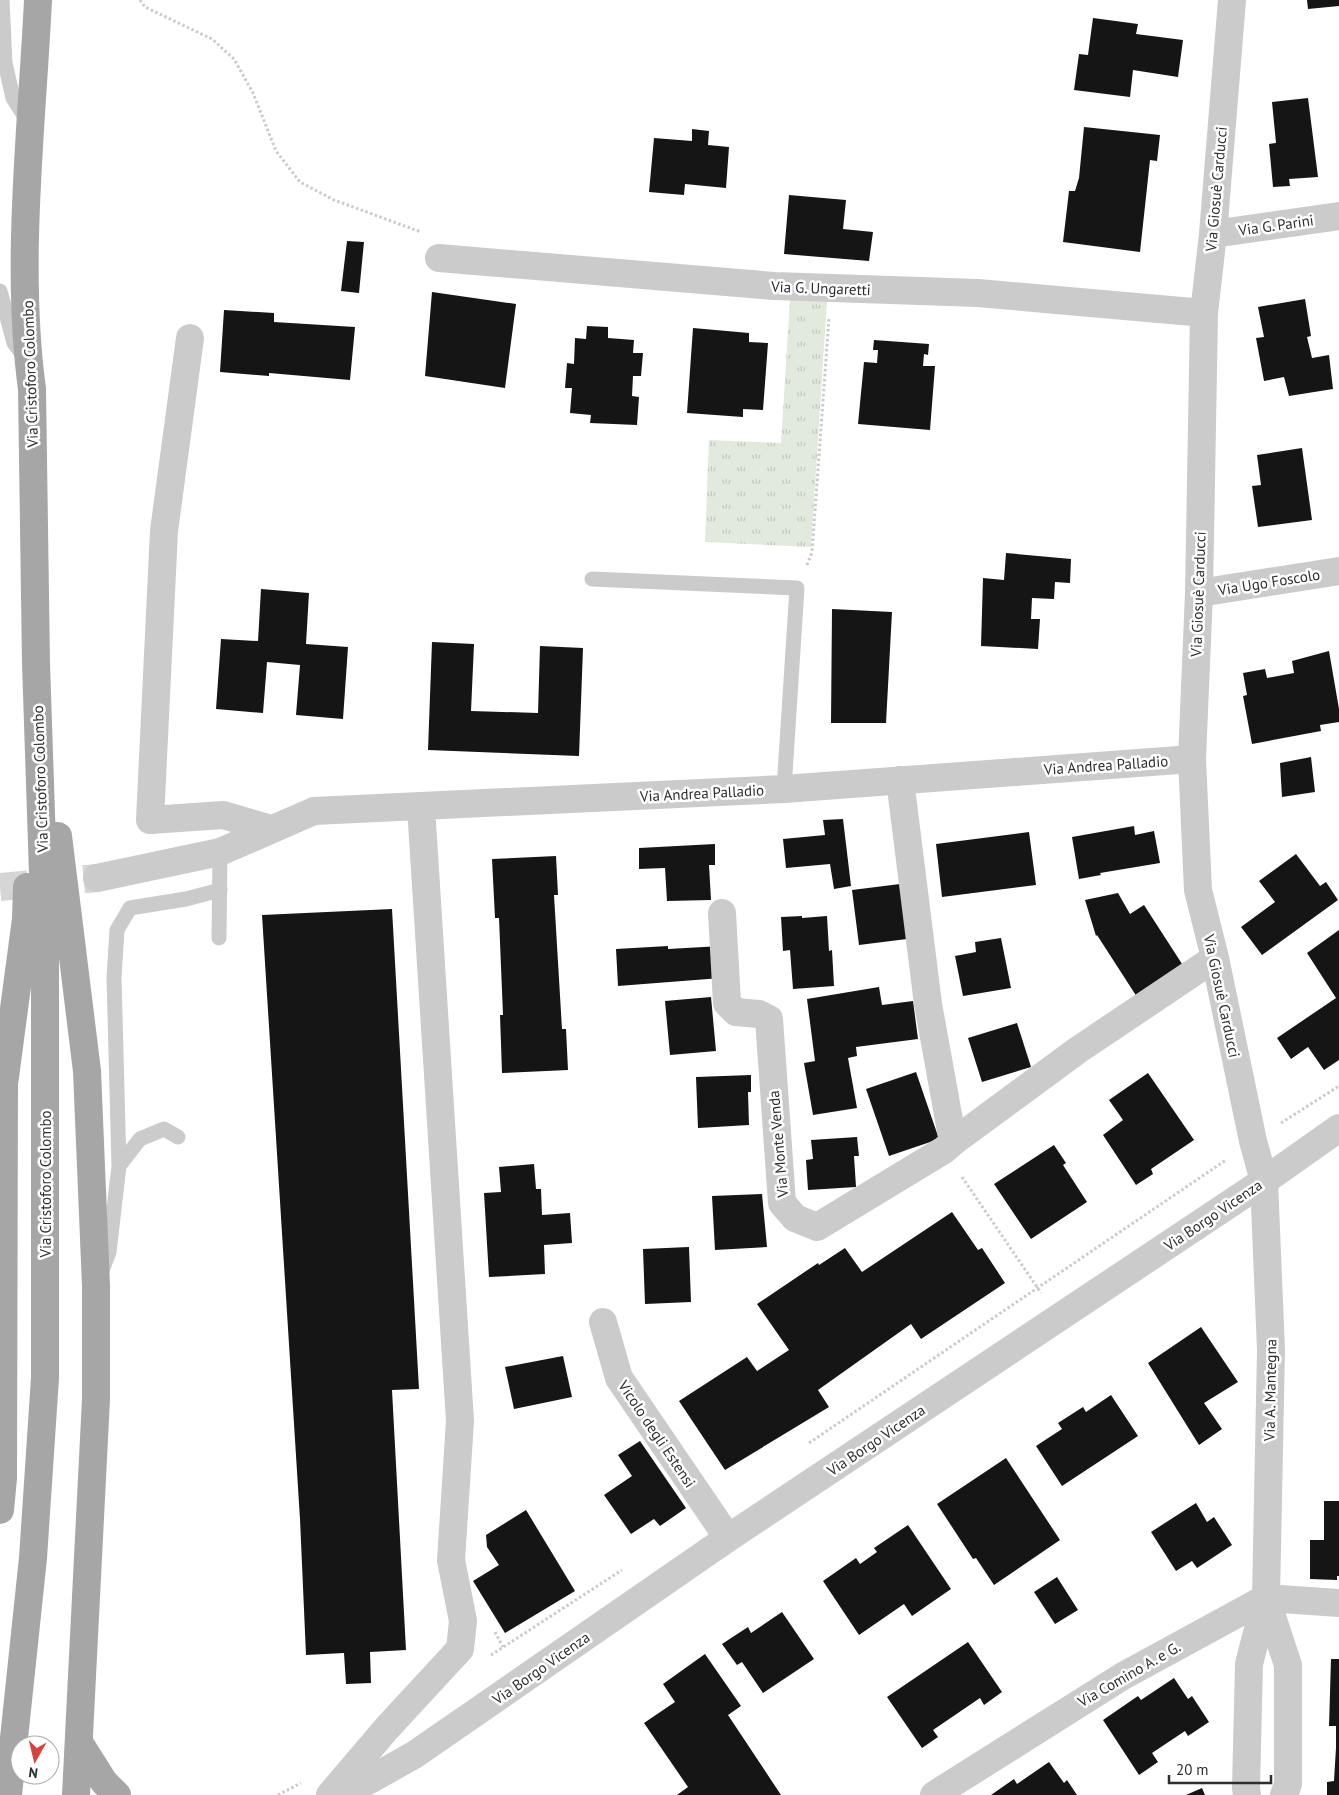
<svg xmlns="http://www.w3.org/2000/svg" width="1339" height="1795" font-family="'PT Sans',sans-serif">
<defs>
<pattern id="park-tufts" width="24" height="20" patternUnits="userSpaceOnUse" patternTransform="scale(1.25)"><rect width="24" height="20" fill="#e2eadd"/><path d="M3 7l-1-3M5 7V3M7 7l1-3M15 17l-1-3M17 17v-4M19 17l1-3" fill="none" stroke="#c2c9be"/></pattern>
</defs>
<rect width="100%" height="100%" fill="#fff"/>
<path fill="url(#park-tufts)" d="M790 300 827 301 811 547 705 542 709 440 781 443Z"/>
<path fill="#151515" d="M1307 0H1339V6L1308 9Z
M1093 18 1138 24 1136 34 1183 40 1178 77 1133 70 1130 97 1074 90 1079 54 1088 55Z
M1308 98 1318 177 1289 179 1290 186 1273 187 1269 144 1276 143 1272 102Z
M1084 127 1160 135 1157 161 1150 160 1140 252 1063 242 1069 191H1075L1079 178Z
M692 129 709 131 708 145 729 147 726 188 685 184 684 195 649 192 654 138 692 141Z
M789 195 846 200 843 229 873 232 869 261 784 254Z
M347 241 364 242 359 293 341 291Z
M432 292 516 304 505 388 425 376Z
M1305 299 1311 336 1307 337 1312 358 1329 355 1333 389 1289 396 1284 377 1264 381 1256 338 1264 337 1258 307Z
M224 310 274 313V322L355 327 350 380 269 373V376L220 372Z
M587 326 608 327V338L634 340 633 353H643L641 376H633L632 396 639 397 637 425 590 423 591 415 570 413 572 388H565L567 363 574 364 575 338 586 339Z
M693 328 749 333V342L768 343 763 410 743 409V417L687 413Z
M874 340 929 344 928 355 924 354 923 366H935L930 430 858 424 864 362 877 363 878 350H873Z
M1302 448 1312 520 1258 527 1252 486 1261 485 1257 455Z
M1006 553 1071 559 1070 583 1055 582 1054 599 1032 598 1031 619H1040L1038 649 981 646 983 578 1004 580Z
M261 589 309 593 306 644 348 647 343 719 296 715 300 665 267 662 263 713 216 709 221 639 258 641Z
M832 609 892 612 886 723H831Z
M432 642 474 644 471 711 538 713 540 646 583 648 579 756 428 750Z
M1329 651 1339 709V722L1320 725 1321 731 1252 744 1243 696 1247 695 1243 673 1265 669 1267 678 1294 673 1292 661Z
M1311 757 1315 792 1282 797 1280 763Z
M843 819 851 886 834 889 830 864 786 868 783 839 825 835 823 820Z
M1134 826 1135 835 1154 831 1160 863 1100 873 1101 875 1079 879 1072 837Z
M1029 832 1036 885 942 897 936 844Z
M715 844V865H709L711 900 667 901 665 868 639 869V848Z
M1296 854 1320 886 1326 882 1338 900 1262 955 1241 927 1275 902 1259 881Z
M556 856 558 895H554L562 1029H566L568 1070 502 1073 500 1015H503L499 918H495L492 859Z
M900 884 907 939 859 945 852 890Z
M1118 893 1130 914 1144 905 1184 967 1137 997 1097 935 1096 936 1085 900Z
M392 909 419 1389 392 1390 406 1650 370 1652 371 1683 346 1684 344 1653 306 1655 300 1519 262 915Z
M802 916V918L827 916 829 951 832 950 834 986 793 989 790 950 783 951 781 917Z
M1339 930V1060L1324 1070 1308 1047 1291 1059 1277 1038 1336 998 1307 953Z
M1001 938 1011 988 963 996 955 956 976 952 975 942Z
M668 946V949L721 946V978L618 986 616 949Z
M879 987 882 1005 913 1001 918 1039 856 1047 857 1056 848 1058 857 1108 813 1115 804 1063 815 1061 807 999Z
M711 997 716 1051 670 1055 665 1001Z
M1017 1023 1031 1067 982 1082 968 1038Z
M916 1072 939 1139 889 1156 866 1089Z
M1148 1073 1194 1140 1151 1169 1153 1174 1136 1185 1103 1135 1123 1120 1109 1100Z
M751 1075V1092H748L749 1125 698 1128 696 1077Z
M857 1137 859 1156H854L856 1187 808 1190 806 1160 813 1159 811 1140Z
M1054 1145 1066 1163 1063 1165 1087 1202 1031 1239 994 1184Z
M534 1164 536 1189H541L542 1215 570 1213 572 1243 544 1245 545 1274 489 1277 484 1193 501 1192 499 1167Z
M762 1194 767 1247 715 1250 712 1196Z
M952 1212 978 1250 982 1248 1005 1283 921 1339 911 1324 818 1390 829 1407 725 1470 679 1401 747 1357 757 1371 789 1350 757 1304 818 1263 819 1265 845 1248 862 1272Z
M689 1247 691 1302 645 1304 643 1249Z
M1201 1327 1238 1382 1204 1403 1222 1429 1199 1445 1148 1363Z
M563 1356 572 1397 514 1409 505 1367Z
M1111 1395 1138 1436 1062 1486 1036 1446 1062 1429 1058 1423 1083 1407 1086 1412Z
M640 1441 686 1508 660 1526 654 1519 631 1534 604 1495 632 1476 618 1455Z
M1006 1458 1060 1540 994 1585 976 1558 973 1559 937 1504Z
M1324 1501H1339V1576H1337V1580L1310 1579V1540H1324Z
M1196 1503 1207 1522 1214 1517 1232 1545 1197 1568 1192 1561 1176 1571 1151 1532Z
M526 1510 575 1591 505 1633 473 1581 499 1565 487 1547 486 1535Z
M908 1525 951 1589 912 1616 904 1604 859 1635 823 1581 856 1558 860 1564 877 1552 874 1548Z
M1057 1577 1078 1610 1055 1624 1034 1592Z
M782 1612 814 1659 763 1693 742 1662 737 1665 722 1644 748 1627 751 1633Z
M968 1642 1002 1692 984 1705 980 1698 933 1730 938 1737 922 1748 887 1697Z
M705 1654 741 1706 728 1715 781 1795H677L688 1787 644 1723 675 1702 663 1684Z
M1331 1659H1339V1795H1327V1782L1334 1781 1336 1748V1726H1329Z
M1174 1678 1188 1699 1192 1696 1209 1722 1188 1736 1185 1731 1152 1753 1158 1762 1139 1775 1103 1720 1138 1696 1141 1700Z
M1049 1762 1064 1783 1067 1780 1077 1795H991L1014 1779 1017 1784Z
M1202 1788 1205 1795H1186Z"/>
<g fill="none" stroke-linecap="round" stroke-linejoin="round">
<path stroke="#d5d5d5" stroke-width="28" stroke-dasharray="28 14" stroke-linecap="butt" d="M0 887 97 878"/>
<path stroke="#cbcbcb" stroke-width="3" stroke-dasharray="2.5 2.5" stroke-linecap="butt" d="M140 0 145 7 212 39 234 59 253 93 276 151 300 182 334 200 421 232
M807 565 812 552 829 318
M1281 1123 1339 1086
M962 1177 1041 1293
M809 1443 1226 1160
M495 1632 503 1647
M491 1655 622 1570
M278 1795 301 1783"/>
<path stroke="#cbcbcb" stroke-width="15" d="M2 0 5 63 13 98 29 123
M0 291 14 343 24 357
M592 579 797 588 784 789
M219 938 220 852
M119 1166 114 977 117 930 130 908 186 899 220 890
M101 1273 109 1252 119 1166 140 1139 164 1129 178 1137"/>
<path stroke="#cbcbcb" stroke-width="28" d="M1232 0 1213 234 1204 313 1199 593 1192 759 1198 890 1215 958 1253 1141 1264 1181 1271 1350 1266 1598 1249 1664 1246 1788 1247 1795
M1213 234 1339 216
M439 258 774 286 978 293 1204 313
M190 338 164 531 150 820 223 815 271 829
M1199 593 1339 571
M900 780 928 1004 953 1142 1078 1050 1215 958
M97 878 220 852 314 811 784 789 1192 759
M722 913 727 1003 736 1012 759 1014 769 1019 782 1203 795 1218 817 1227 944 1150 953 1142
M603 1322 619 1378 728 1538
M1266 1598 1288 1665V1784L1284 1795
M330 1795 387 1728 460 1649 463 1621 451 1560 460 1421 421 807
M934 1795 1123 1676 1266 1598 1339 1603"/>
<path stroke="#cbcbcb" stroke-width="28" d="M343 1795 414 1755 728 1538 1264 1181 1339 1128"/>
<path stroke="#a6a6a6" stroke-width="28" d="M58 836 87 1071 96 1286V1399L76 1795
M0 1510 3 1478 4 1084 26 919 27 887
M80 1744 104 1782 117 1795
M8 1795 33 1558 45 1378V934L36 663 32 389C15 265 32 125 38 0"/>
</g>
<g text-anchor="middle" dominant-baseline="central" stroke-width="5" stroke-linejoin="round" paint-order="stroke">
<g font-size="15" fill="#2e2e2e" stroke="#fff">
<text transform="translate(1216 189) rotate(-85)">Via Giosuè Carducci</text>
<text transform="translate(1276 225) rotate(-8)">Via G. Parini</text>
<text transform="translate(821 288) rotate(2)">Via G. Ungaretti</text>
<text transform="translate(30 374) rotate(-92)">Via Cristoforo Colombo</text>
<text transform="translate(1269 582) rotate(-9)">Via Ugo Foscolo</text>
<text transform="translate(1198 594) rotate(-88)">Via Giosuè Carducci</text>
<text transform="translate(1106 765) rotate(-4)">Via Andrea Palladio</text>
<text transform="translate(40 779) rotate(-92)">Via Cristoforo Colombo</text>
<text transform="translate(702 793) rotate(-3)">Via Andrea Palladio</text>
<text transform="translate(1222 996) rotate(78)">Via Giosuè Carducci</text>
<text transform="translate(778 1144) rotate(-95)">Via Monte Venda</text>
<text transform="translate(45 1184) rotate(-90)">Via Cristoforo Colombo</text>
<text transform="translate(1213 1215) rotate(-34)">Via Borgo Vicenza</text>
<text transform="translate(1270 1390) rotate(-89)">Via A. Mantegna</text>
<text transform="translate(657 1434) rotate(56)">Vicolo degli Estensi</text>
<text transform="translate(876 1440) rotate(-34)">Via Borgo Vicenza</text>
<text transform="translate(541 1668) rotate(-35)">Via Borgo Vicenza</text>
<text transform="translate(1129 1674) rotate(-30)">Via Comino A. e G.</text>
</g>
</g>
<g transform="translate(35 1760) rotate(188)"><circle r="24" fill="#ffffff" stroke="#ababab"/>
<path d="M0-4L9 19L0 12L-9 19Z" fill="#d6433e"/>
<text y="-8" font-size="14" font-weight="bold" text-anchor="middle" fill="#2e2e2e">N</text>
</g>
<path d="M1169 1775v8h102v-8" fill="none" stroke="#2e2e2e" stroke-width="2.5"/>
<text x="1176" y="1775" font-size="15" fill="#2e2e2e" stroke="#ffffff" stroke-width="4" paint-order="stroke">20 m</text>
</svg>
